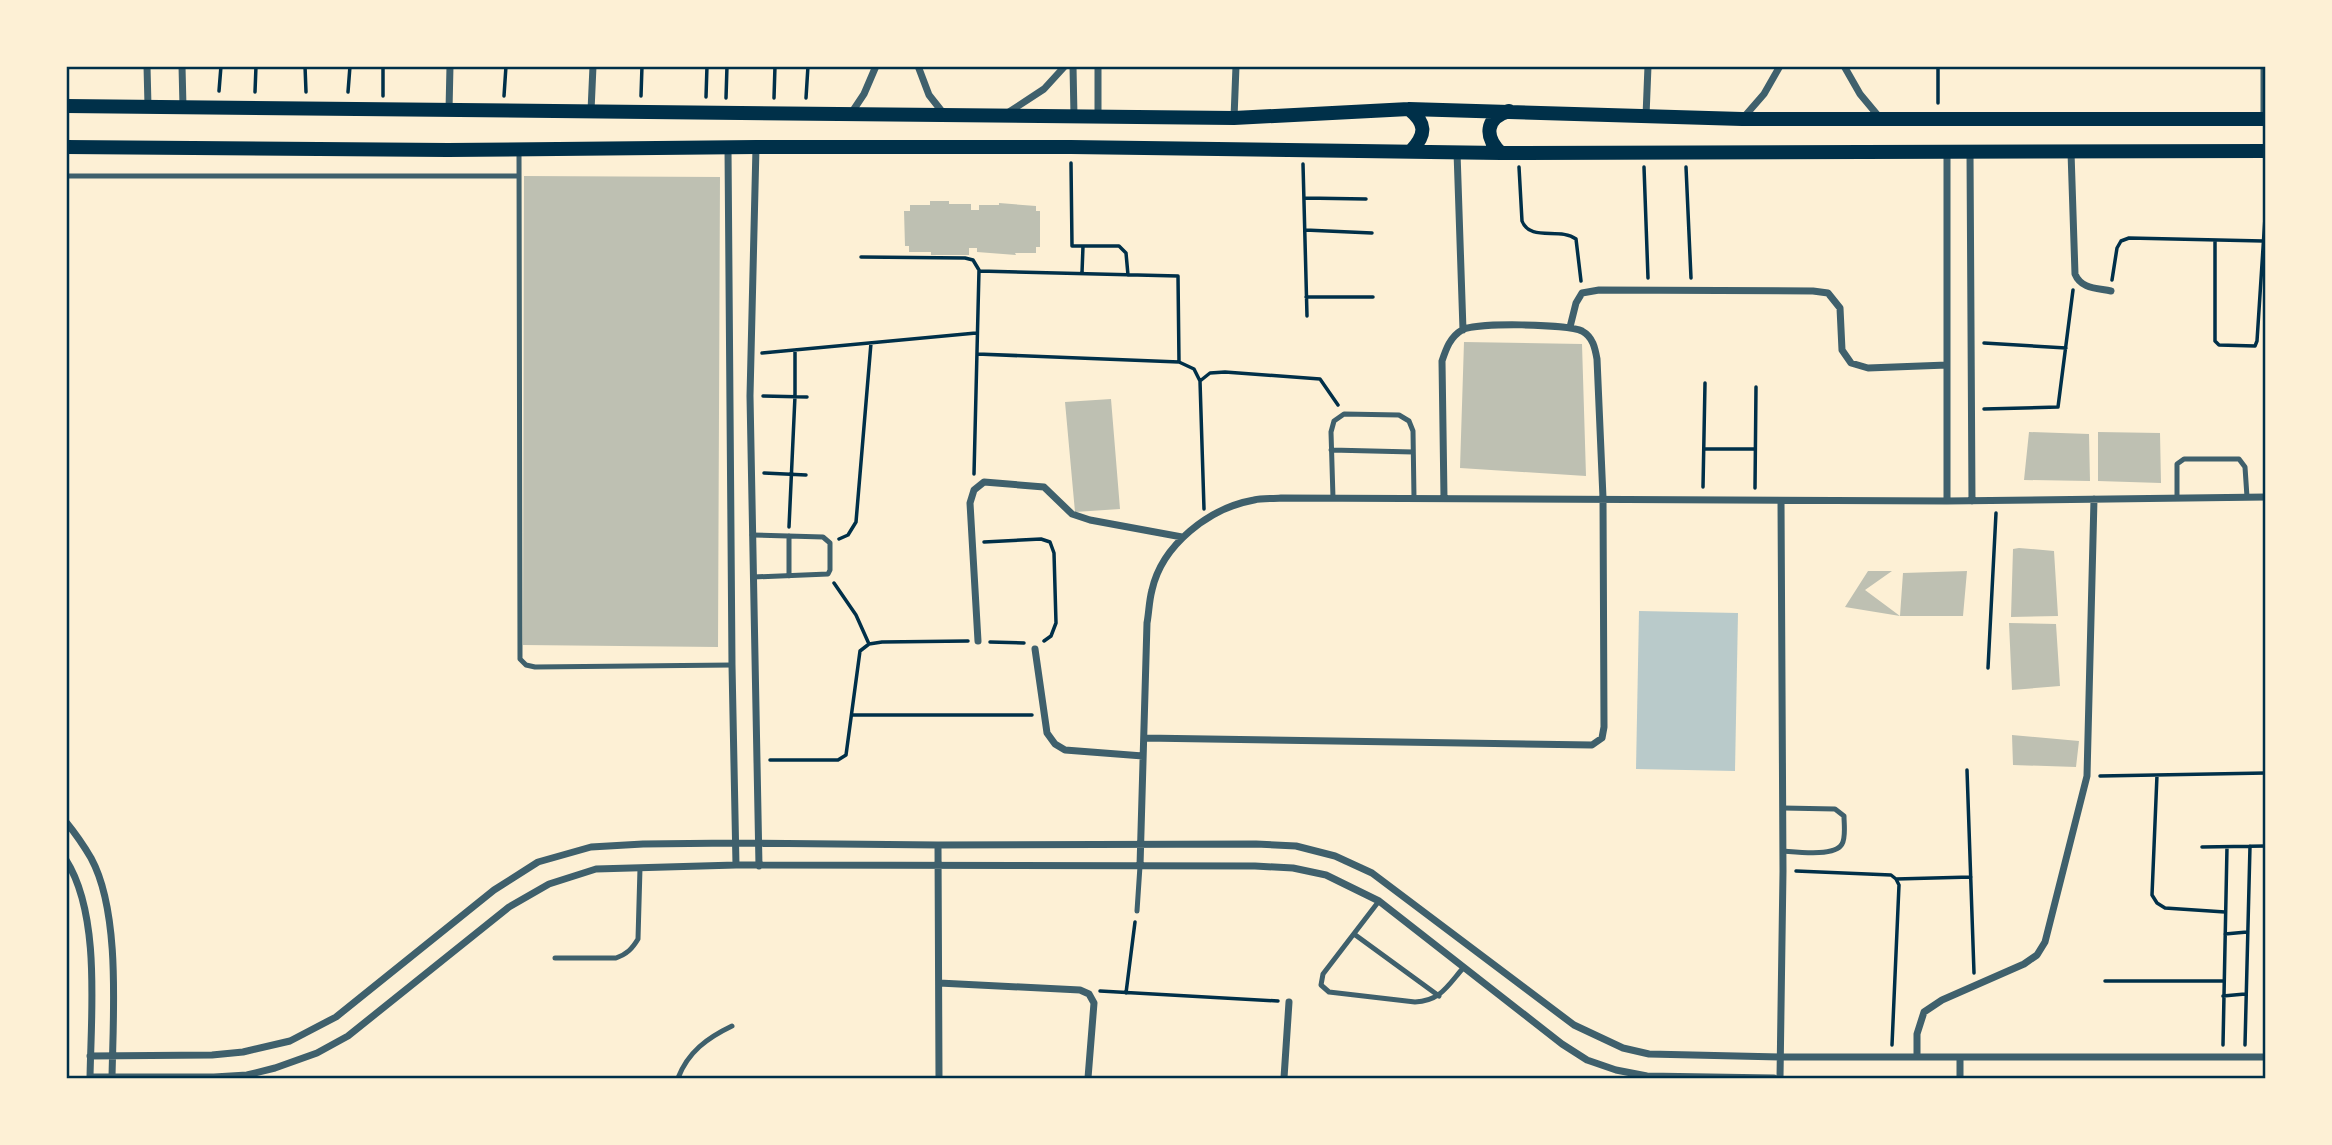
<svg xmlns="http://www.w3.org/2000/svg" width="2332" height="1145" font-family="Cabin,sans-serif">
<rect width="100%" height="100%" fill="#fdf0d5"/>
<path fill="#b9caca" d="M1639 611 1738 613 1735 771 1636 769Z"/>
<path fill="#bec0b2" d="M524 176 720 177 718 647 523 645Z
M930 201H949V204H971V210H979V205H999V203L1036 206V211H1040V247H1036V253H1015L1016 255 977 252V248H969V255H931V252H909V246H905L904 211H910V205H930Z
M1464 342 1582 344 1586 476 1460 468Z
M1111 399 1120 509 1075 512 1065 402Z
M2029 432 2089 434 2090 481 2024 480Z
M2098 432 2160 433 2161 483 2098 481Z
M2019 548 2054 551 2058 616 2011 617 2013 549Z
M1868 571H1892L1865 590 1900 616 1845 607Z
M1967 571 1963 616H1900L1903 573Z
M2009 623 2056 624 2060 686 2012 690Z
M2012 735 2079 741 2076 767 2013 765Z"/>
<g fill="none" stroke-linecap="round" stroke-linejoin="round">
<path stroke="#003049" stroke-width="3.5" d="M305 66 306 92
M1938 66V103
M219 91 221 66
M255 92 256 66
M348 92 350 66
M383 96V66
M504 96 506 66
M641 96 642 66
M706 97 707 66
M726 98 727 66
M774 98 775 66
M806 98 808 66
M1071 163 1072 246H1119L1126 253 1128 275
M1303 164 1307 316
M1519 167 1522 221C1530 242 1560 227 1576 239L1581 281
M1644 167 1648 278
M1686 167 1691 278
M1304 198 1366 199
M1305 230 1372 233
M2215 240V341L2219 345 2255 346 2257 341 2266 202
M861 257 965 258 973 260 979 270 974 474
M979 271 1178 276 1179 362
M1082 273 1083 246
M2112 280 2117 248 2121 241 2129 238 2263 241
M1306 297H1373
M1984 343 2066 348
M762 353 976 333
M977 354 1179 362 1194 369 1200 381
M763 396 807 397
M1984 409 2058 407 2073 290
M1704 449H1754
M764 473 806 475
M1703 487 1705 383
M1755 488 1756 387
M1204 509 1200 381 1210 373 1225 372 1320 379 1338 405
M789 527 795 396V350
M839 539 848 535 856 522 871 343
M984 542 1041 539 1050 542 1054 553 1056 623 1051 636 1044 641
M834 583 856 615 869 644
M990 642 1024 643
M1988 668 1996 513
M852 715H1032
M770 760H838L846 755 860 651 869 644 882 642 968 641
M1967 770 1974 973
M2157 775 2152 895 2157 903 2165 908 2225 912
M2100 776 2266 773
M2202 847 2266 846
M1796 871 1891 875 1896 879 1899 885 1892 1045
M1896 879 1971 877
M2225 934 2247 932
M2105 981H2223
M1100 991 1278 1001
M1126 993 1135 922
M2223 996 2245 994
M2223 1045 2227 847
M2245 1045 2250 846"/>
<path stroke="#3f606c" stroke-width="5" d="M519 152 520 659 526 665 535 667 732 665
M66 176H519
M1331 450 1413 452
M1333 498 1331 432 1334 421 1344 414 1399 415 1409 421 1413 431 1414 498
M2177 498V464L2184 459H2239L2245 467 2247 497
M752 535 823 537 830 543V570L828 574 753 577
M789 536V576
M1783 808 1835 809 1844 816C1844 825 1846 837 1842 844 1835 857 1797 852 1783 851
M1379 901 1323 974 1321 985 1329 992 1415 1002C1441 1001 1448 985 1464 967
M1137 911 1140 866
M1354 934 1439 996
M555 958H616C627 954 632 949 638 939L640 868
M678 1078C688 1052 707 1038 732 1026"/>
<path stroke="#3f606c" stroke-width="7" d="M147 66 148 106
M182 66 183 107
M918 66 929 95 944 114
M1073 66 1074 116
M1844 66 1860 94 1880 118
M2264 66V119
M449 110 450 66
M591 111 593 66
M1009 112 1044 89 1065 66
M850 115 864 94 876 66
M1098 116V66
M1646 116 1648 66
M1744 117 1764 94 1780 66
M1234 118 1236 66
M756 147 750 396 759 866
M728 148 732 665 736 865
M1457 152 1463 330
M1947 152V501
M1970 152 1972 501
M2071 152 2075 274C2081 289 2097 288 2111 291
M1570 327 1576 303 1582 293 1599 290 1813 291 1828 293 1840 308 1842 350 1851 363 1868 368 1947 365
M978 641 970 503 974 490 984 482 1044 487 1072 514 1090 520 1182 537
M1035 649 1047 733 1055 744 1065 750 1143 756
M1144 738 1592 745 1602 738 1604 727 1603 498 1597 359C1595 348 1593 337 1582 331 1568 324 1476 322 1462 330 1450 337 1446 349 1442 361L1444 498
M66 822C75 833 84 846 91 858 121 913 113 1017 112 1078
M938 845 939 1078
M66 860C101 915 91 1015 90 1078
M1140 866 1147 623C1149 612 1149 601 1152 590 1162 545 1209 508 1254 500 1262 498 1272 499 1281 498L1947 501 2266 497
M939 983 1080 990 1089 994 1094 1003 1088 1078
M90 1056 212 1055 243 1052 290 1041 336 1017 494 890 538 862 591 847 643 844 735 843 938 845 1256 844 1296 846 1335 856 1372 873 1574 1025 1623 1048 1649 1054 1780 1057H2266
M1917 1057V1034L1924 1012 1942 1000 2024 964 2037 955 2045 942 2087 776 2094 499
M1960 1057V1078
M90 1077H214L247 1075 275 1068 317 1053 348 1036 509 907 549 884 596 869 736 865 1255 866 1293 868 1326 875 1379 901 1562 1044 1587 1060 1616 1070 1647 1076 1774 1078
M1284 1078 1289 1002
M1780 1078 1783 871 1781 501"/>
<path stroke="#003049" stroke-width="14" d="M66 106 1234 118 1409 109 1742 119H2266
M1409 109C1426 123 1427 134 1411 151
M66 147 448 150 756 147H1071L1501 153 2266 151
M1501 153C1484 137 1485 118 1509 111"/>
</g>
<rect width="2332" height="1145" fill="none" stroke="#fdf0d5" stroke-width="136"/>
<rect x="68" y="68" width="2196" height="1009" fill="none" stroke="#003049" stroke-width="2.5"/>
</svg>
